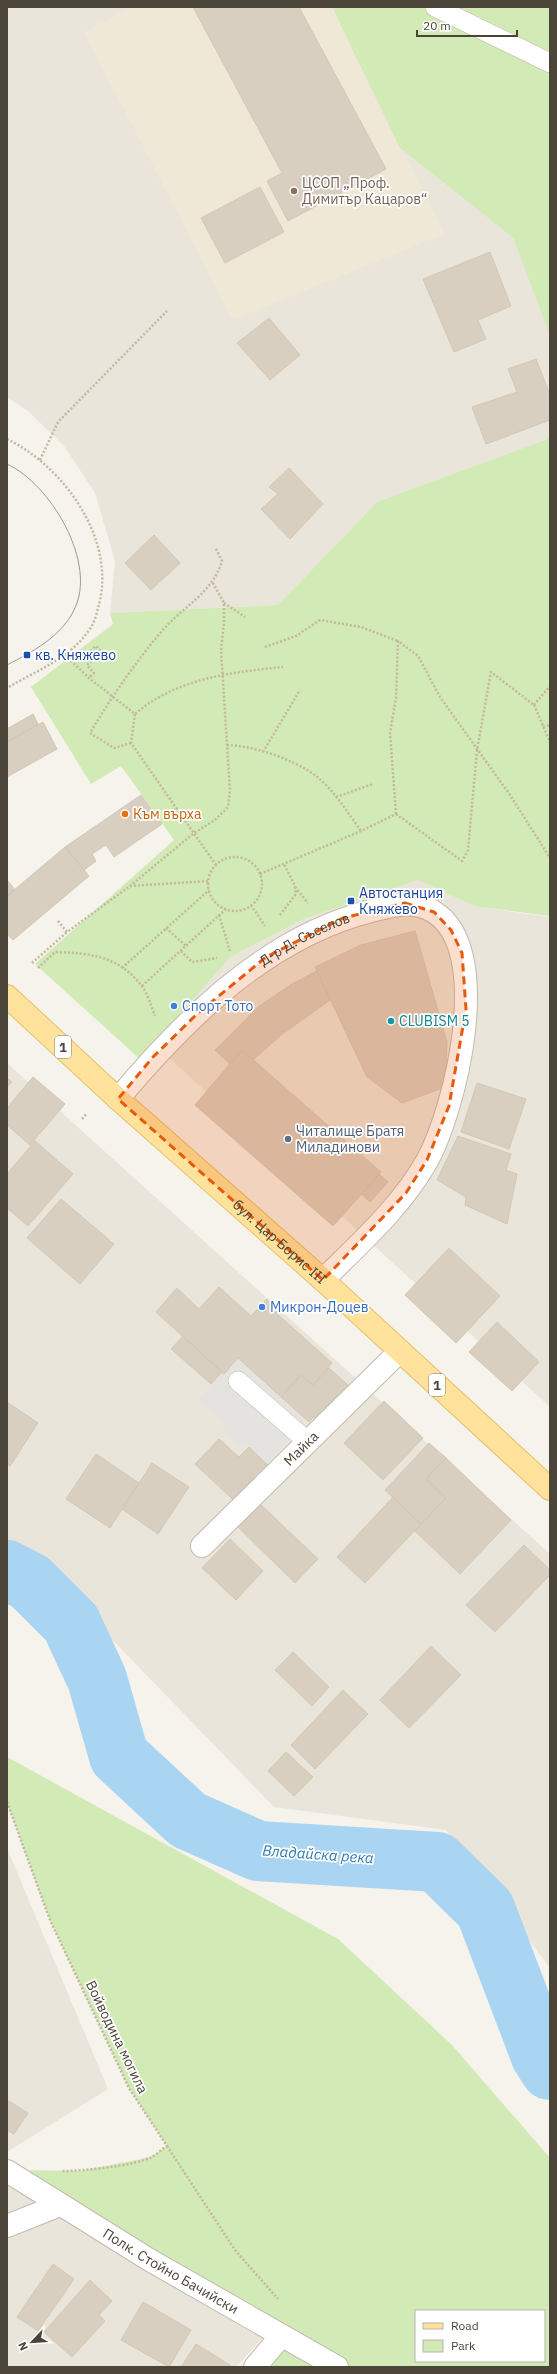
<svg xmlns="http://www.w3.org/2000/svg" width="557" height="2374" font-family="'IBM Plex Sans',sans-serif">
<rect width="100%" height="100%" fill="#f6f3ec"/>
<path fill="#eae5da" d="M7 7H332L400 148 513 238 550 336V438L377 502 278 605 110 613 115 561 95 493 64 446 28 411 7 397Z
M418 880 474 906 550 917V1407L154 1044 230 957 304 919Z
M7 1063 550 1554V1968L446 1830 274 1807 42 1567 7 1543Z
M7 1848 108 2089 7 2152Z
M7 2182 264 2337 236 2367H7Z"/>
<path fill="#efe8d6" d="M126 7H332L444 234 233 320 84 32 128 9Z"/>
<path fill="#d2eab5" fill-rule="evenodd" d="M332 7H550V336L513 238 400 148Z
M550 438V916L474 906 418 880 304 919 230 957 141 1060 35 964 174 840 121 766 91 784 31 687 113 624 110 613 278 605 377 502Z
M7 1757 338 1939 452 2045 550 2158V2367H255L280 2336 7 2170 80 2171 151 2157 167 2146 129 2088 50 1920 7 1802ZM416 2311H544V2361H416Z"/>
<path fill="#e5e3e0" d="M236 1358 305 1421 268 1462 247 1443 243 1448 223 1430 227 1424 199 1399Z"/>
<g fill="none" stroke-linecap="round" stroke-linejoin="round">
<path stroke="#a9d4f2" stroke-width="60" d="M7 1570 30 1582 71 1623 97 1679 119 1756 188 1820 258 1851 437 1862 485 1909 541 2056 550 2070"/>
</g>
<path fill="#d8cfc1" stroke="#d3c7b4" d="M193 7H299L386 169 288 221 267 181 282 173Z
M260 187 284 232 225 263 201 218Z
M490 252 511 306 478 320 486 339 454 352 423 279Z
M269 318 300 355 270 380 237 343Z
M536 359 550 395V420L486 444 472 407 517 392 508 369Z
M289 468 323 504 290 539 261 509 278 494 269 487Z
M154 535 180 563 151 590 125 563Z
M33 714 38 724 7 742V729Z
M43 722 57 749 7 777V742Z
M141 795 162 824 114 857 106 845 92 854 96 861 84 870 65 847Z
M65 847 89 876 13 940 7 934V896Z
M7 880 15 890 7 896Z
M415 931 447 1042 445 1087 402 1103 367 1077 315 967 361 945Z
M317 971 330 1000 281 1035 253 1060 242 1050 230 1064 215 1050 258 1007 292 984Z
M242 1050 381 1172 333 1226 195 1105Z
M33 1077 65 1104 30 1145 7 1125V1108Z
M7 1078 12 1082 7 1087Z
M477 1083 526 1099 509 1149 461 1132Z
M458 1136 511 1154 506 1170 517 1174 507 1224 465 1205 466 1197 437 1180Z
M35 1141 73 1174 28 1226 7 1208V1174Z
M379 1174 388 1182 370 1202 362 1194Z
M61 1199 114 1244 80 1284 27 1238Z
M449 1248 500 1296 456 1343 405 1295Z
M219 1287 251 1316 267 1299 279 1310 276 1313 332 1363 313 1385 301 1375 281 1397 238 1358 224 1374 156 1312 177 1288 199 1309Z
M497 1322 539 1362 512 1391 469 1352Z
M183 1336 222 1372 211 1384 171 1349Z
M329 1368 350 1387 319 1421 314 1417 309 1422 281 1397 301 1375 313 1385Z
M384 1401 423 1438 383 1480 344 1443Z
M7 1402 38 1423 10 1466 7 1464Z
M219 1439 239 1457 249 1447 272 1469 239 1505 195 1464Z
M429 1443 446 1458 426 1479 446 1498 421 1524 385 1490Z
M96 1454 139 1483 110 1528 66 1499Z
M446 1458 511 1520 460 1574 415 1531 446 1498 426 1479Z
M152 1463 189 1487 158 1534 122 1509Z
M393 1497 421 1524 365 1583 337 1557Z
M258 1502 318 1559 295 1583 236 1525Z
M230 1539 263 1571 236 1600 202 1568Z
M524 1545 550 1570V1575L495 1632 466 1605Z
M431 1646 461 1675 409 1728 380 1700Z
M293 1652 329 1687 312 1706 275 1670Z
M343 1690 368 1714 315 1769 291 1745Z
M286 1752 313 1777 294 1796 268 1771Z
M7 2100 28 2113 14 2134 7 2130Z
M53 2264 74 2279 38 2331 17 2317Z
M90 2280 112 2301 99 2315 105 2321 72 2357 44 2332Z
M143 2302 191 2330 169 2367 121 2340Z
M196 2344 230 2365 229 2367H181Z"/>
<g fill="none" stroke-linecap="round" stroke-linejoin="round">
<g stroke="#c2bbae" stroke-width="20">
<path id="lane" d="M435 7 550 63
M238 1381 308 1442"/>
</g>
<g stroke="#c2bbae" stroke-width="24">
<g id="street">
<path id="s1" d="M118 1099C185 1019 267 937 371 911 393 906 413 899 434 912 495 950 455 1110 427 1161 401 1207 360 1243 323 1280"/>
<path id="s2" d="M202 1546 400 1351"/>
<path id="s3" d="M7 2171 148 2259 337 2367"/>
<path d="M7 2226 60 2205"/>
<path d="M255 2367 281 2336"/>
</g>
</g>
<g stroke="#e6c16a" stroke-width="24">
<g id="primary">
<path id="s4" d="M7 996 118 1099 323 1280 550 1489"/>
</g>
</g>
<path stroke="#c4b79f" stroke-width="2.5" stroke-dasharray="2 2" stroke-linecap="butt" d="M7 439C65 467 118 542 98 608 96 617 93 626 87 633 68 659 34 672 7 688
M40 460 58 422 167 311
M224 603 245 617
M265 647 296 636 320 620 361 627 398 641
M71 649 82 660 96 646 101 651 87 665 94 673 89 678
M65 655 89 678 135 714C175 679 231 672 283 667
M534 705 550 742
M534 705 550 686
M135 714 131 743 216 865
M543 727 550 725
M131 743 114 748 90 733C111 698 134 664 161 632 181 608 213 593 222 561L215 547
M227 745C255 746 293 759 316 776 334 790 348 813 361 831
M263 752 300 690
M336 797 373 784
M396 814 390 733 396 698 398 641 418 656 440 697 510 795 550 858
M396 814 462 861 468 850 477 750 491 672 534 705
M208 884a27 27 0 1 1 54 0a27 27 0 1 1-54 0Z
M260 874 361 831 396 814
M130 886 209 881
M295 887 308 903
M251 905 265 926
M219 915 230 951
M280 915 296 894 295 886 284 864
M58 921 67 932 130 886 194 833 215 820 228 807 230 791 221 650 224 623V603L213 583
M166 928 186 946
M181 951 192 962 217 958
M32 963 67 932
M38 968 55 952C90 953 118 956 141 985 148 993 151 1007 155 1016
M122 968 209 890
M142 986 226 909
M82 1119 87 1113
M7 1802 50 1920 129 2088 167 2146C162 2149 157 2154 152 2157 133 2166 84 2171 62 2171
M167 2146 235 2250 278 2299"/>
<use href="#lane" stroke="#fff" stroke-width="19"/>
<use href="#street" stroke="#fff" stroke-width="22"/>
<use href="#primary" stroke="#ffe39c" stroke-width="22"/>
<path stroke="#9a9a9a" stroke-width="1" d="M7 464C51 484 98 564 74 610 61 637 32 652 7 665"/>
</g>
<path fill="#e8590c" fill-opacity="0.2" stroke="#e8590c" stroke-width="3" stroke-dasharray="8 5" stroke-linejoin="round" d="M405 903 434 912 451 930 462 953 466 1009 449 1106 427 1160 406 1193 323 1280 118 1099 153 1057 197 1014 266 957 343 918Z"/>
<circle fill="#8d6e63" stroke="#fff" stroke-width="1.5" cx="294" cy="191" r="4"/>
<g fill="#1a4fb4" stroke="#fff" stroke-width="1.5">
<rect x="23" y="651" width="8" height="8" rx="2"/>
<rect x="347" y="897" width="8" height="8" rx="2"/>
</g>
<circle fill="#e8710a" stroke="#fff" stroke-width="1.5" cx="125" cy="814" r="4"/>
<g fill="#3f7fe0" stroke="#fff" stroke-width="1.5">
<circle cx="174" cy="1006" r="4"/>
<circle cx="262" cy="1307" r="4"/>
</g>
<circle fill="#0f9aa8" stroke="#fff" stroke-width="1.5" cx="391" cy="1021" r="4"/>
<circle fill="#5c6f8a" stroke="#fff" stroke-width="1.5" cx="288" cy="1139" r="4"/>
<g text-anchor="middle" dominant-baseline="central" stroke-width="3.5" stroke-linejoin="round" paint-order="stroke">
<g fill="#fff" stroke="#817c74" stroke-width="1">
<rect x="55" y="1036" width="16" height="22" rx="3"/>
<rect x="429" y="1374" width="16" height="22" rx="3"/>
</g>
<g font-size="13" font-weight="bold" fill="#4b4439">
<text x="63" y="1047">1</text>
<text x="437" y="1385">1</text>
</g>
<g font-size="14" fill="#785e54" stroke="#fff" text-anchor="start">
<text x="302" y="183">ЦСОП „Проф.<tspan x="302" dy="16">Димитър Кацаров“</tspan></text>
</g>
<g font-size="14" fill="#164399" stroke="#fff" text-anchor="start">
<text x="35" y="655">кв. Княжево</text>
<text x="359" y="893">Автостанция<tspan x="359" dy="16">Княжево</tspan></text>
</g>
<g font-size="14" fill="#c56008" stroke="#fff" text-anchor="start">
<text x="133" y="814">Към върха</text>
</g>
<g font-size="14" fill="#4b4439" stroke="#fff">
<text stroke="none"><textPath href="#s1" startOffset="248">Д-р Д. Съселов</textPath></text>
<text stroke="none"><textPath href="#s4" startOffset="367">бул. Цар Борис III</textPath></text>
<text stroke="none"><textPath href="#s2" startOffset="139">Майка</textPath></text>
<text transform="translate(117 2037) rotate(64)">Войводина могила</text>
<text stroke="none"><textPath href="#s3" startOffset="192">Полк. Стойно Бачийски</textPath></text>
</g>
<g font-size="14" fill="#366cbe" stroke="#fff" text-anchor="start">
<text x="182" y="1006">Спорт Тото</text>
<text x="270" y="1307">Микрон-Доцев</text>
</g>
<g font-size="14" fill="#0d838f" stroke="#fff" text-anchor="start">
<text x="399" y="1021">CLUBISM 5</text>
</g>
<g font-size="14" fill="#4e5e75" stroke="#fff" text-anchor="start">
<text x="296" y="1131">Читалище Братя<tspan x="296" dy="16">Миладинови</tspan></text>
</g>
<g font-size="15" font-style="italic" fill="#2e7ab2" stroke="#fff">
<text transform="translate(318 1854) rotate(4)">Владайска река</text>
</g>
</g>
<rect width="557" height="2374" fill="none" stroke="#4b4439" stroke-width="16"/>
<rect x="415" y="2310" width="130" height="52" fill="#ffffff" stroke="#b7b4b0"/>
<rect x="423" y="2323" width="20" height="6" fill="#ffe39c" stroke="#b7b4b0"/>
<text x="451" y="2330" font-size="12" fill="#4b4439">Road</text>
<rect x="423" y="2340" width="20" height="12" fill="#d2eab5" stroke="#b7b4b0"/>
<text x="451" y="2350" font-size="12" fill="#4b4439">Park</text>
<g transform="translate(32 2342) rotate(245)" stroke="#ffffff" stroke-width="3" paint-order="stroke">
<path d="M0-3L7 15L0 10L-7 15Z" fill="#4b4439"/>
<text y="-6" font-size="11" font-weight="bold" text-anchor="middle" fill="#4b4439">N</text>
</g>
<path d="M417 30v6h100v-6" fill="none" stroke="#4b4439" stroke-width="2"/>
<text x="423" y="30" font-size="12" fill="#4b4439" stroke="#ffffff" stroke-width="3" paint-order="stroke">20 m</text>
</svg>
